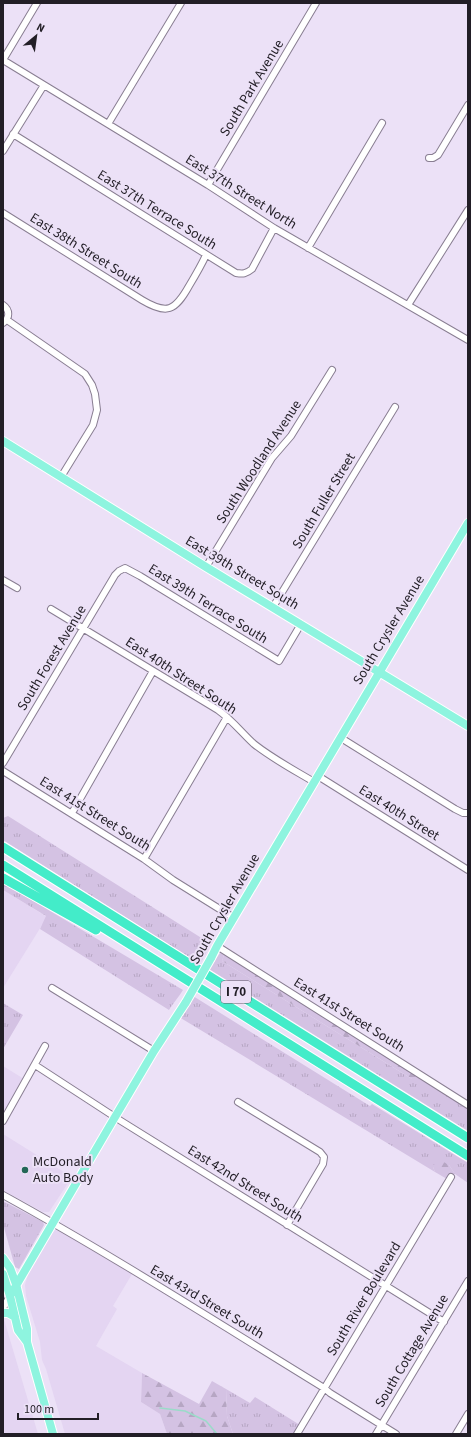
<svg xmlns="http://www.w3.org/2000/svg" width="471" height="1437" font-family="'Source Sans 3',sans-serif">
<defs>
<pattern id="grass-tufts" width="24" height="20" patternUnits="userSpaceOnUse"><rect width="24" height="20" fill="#d4c2e3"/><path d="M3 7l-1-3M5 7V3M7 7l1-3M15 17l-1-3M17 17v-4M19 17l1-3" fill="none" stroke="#b6a6c3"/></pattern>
<pattern id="forest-firs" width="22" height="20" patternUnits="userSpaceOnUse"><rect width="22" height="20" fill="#d4c2e3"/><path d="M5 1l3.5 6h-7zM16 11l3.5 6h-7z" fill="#b6a6c3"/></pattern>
</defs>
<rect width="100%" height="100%" fill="#ece1f7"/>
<path fill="#e4d5f2" d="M3 890 47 917 3 988Z
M3 1066 24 1079 3 1117Z
M3 1134 72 1177 49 1212H43L3 1190Z
M55 1230 60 1231 132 1274 113 1306 117 1309 96 1346 142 1373 141 1402 160 1414 167 1434H65L46 1369 42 1360 40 1342 26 1296 25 1285 29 1271 52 1233Z
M3 1316 38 1434H3Z"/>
<path fill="url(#grass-tufts)" d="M8 816 211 944 200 964 3 840V818Z
M3 883 183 990C179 997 173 1003 169 1010L40 929 46 916 3 890Z
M220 953 224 955 222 961 412 1079H423L468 1107V1131L209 969Z
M193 996 370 1106 372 1104 468 1163V1183L455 1174 449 1165 433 1167 435 1172 179 1017Z
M3 1003 23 1015 3 1049Z
M3 1201 43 1222 44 1225 19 1269 15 1267 3 1224Z
M226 1389 250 1403 255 1397 300 1425 294 1434H233L227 1416Z"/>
<path fill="url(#forest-firs)" d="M224 955 423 1079H412L222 961Z
M442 1161 449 1165 455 1174H450L447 1179 435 1172 433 1167 435 1163Z
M142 1373 199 1404 212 1381 226 1389 227 1416 233 1434H167L160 1414 141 1402Z"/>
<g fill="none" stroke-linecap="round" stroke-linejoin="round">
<path stroke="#9bdbc9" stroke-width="1.5" d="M160 1408 185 1411 206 1421 217 1434"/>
<g stroke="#897e92" stroke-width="8">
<path id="minor" d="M3 60 208 185 274 228 468 340
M3 60 37 3
M108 124 181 3
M13 134 236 273C243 274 246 274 252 269L274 228
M3 151 44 85
M429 158H433L438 155 468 105
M208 185 316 3
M3 213 142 300C167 315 175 311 189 286 195 276 201 266 206 255
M308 248 382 123
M3 305C10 310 10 318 3 323
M408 305 468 210
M7 320 85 374 92 385 95 394 97 410 93 425 61 477
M206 567 272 458 291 436 332 370
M3 580 17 588
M273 607 395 407
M51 609 218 710C232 720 242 733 254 744 273 759 294 770 314 782
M341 738 455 809 463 813H468
M3 763 115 575 119 571 125 568 140 576 279 661 301 624
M3 771 144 859 173 880 234 918
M318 776 468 870
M72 813 153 671
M144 859 227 717
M217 946 468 1105
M52 988 154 1051
M35 1065 121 1121 444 1322
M238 1102 320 1152 324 1157 323 1164 287 1225
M3 1121 45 1046
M3 1195C112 1255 218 1323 324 1388L330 1393 396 1434
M3 1308 10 1296
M297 1434 451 1177
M376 1434 468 1281
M456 1434 468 1414"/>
</g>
<g stroke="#fff" stroke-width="10">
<path id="major" d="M3 441 206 567 468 726
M211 958 217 946 468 523
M3 1258 10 1268 16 1284 27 1329V1342L53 1434
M3 1274 10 1296 18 1330 27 1342
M10 1296 115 1117 154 1051 186 1002
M3 1313H8L15 1317"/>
</g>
<g stroke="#fff" stroke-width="11">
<path id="highway" d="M3 847 468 1138
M3 865 468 1156
M3 878 96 930"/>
</g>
<use href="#minor" stroke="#fff" stroke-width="6"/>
<use href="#major" stroke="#8ef4df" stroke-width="8"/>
<use href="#highway" stroke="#43ecc9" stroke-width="9"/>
<g stroke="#fff" stroke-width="10" stroke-linecap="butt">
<path id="major-bridge" d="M186 1002 211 958"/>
</g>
<use href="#major-bridge" stroke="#8ef4df" stroke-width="8"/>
</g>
<circle fill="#236757" stroke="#ece1f7" stroke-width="1.5" cx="25" cy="1170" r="4"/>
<g text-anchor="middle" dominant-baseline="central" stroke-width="4" stroke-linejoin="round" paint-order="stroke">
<rect fill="#ece1f7" stroke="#5f5865" stroke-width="1" x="221" y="981" width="30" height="22" rx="3"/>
<g font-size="13" font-weight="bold" fill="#221e26">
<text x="236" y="992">I 70</text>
</g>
<g font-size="14" fill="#221e26" stroke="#ece1f7">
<text transform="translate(252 88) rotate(-59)">South Park Avenue</text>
<text transform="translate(241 192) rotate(32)">East 37th Street North</text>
<text transform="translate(157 210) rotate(32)">East 37th Terrace South</text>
<text transform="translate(86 251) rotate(32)">East 38th Street South</text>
<text transform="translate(259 462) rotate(-57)">South Woodland Avenue</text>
<text transform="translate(324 501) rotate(-59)">South Fuller Street</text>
<text transform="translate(242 573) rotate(31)">East 39th Street South</text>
<text transform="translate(208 604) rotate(32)">East 39th Terrace South</text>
<text transform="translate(389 630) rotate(-59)">South Crysler Avenue</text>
<text transform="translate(52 658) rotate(-59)">South Forest Avenue</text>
<text transform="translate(181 676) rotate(33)">East 40th Street South</text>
<text transform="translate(399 813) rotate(32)">East 40th Street</text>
<text transform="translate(95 814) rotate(32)">East 41st Street South</text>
<text transform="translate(225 909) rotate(-60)">South Crysler Avenue</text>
<text transform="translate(349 1015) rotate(32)">East 41st Street South</text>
<text transform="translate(245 1184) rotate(32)">East 42nd Street South</text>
<text transform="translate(364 1299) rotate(-59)">South River Boulevard</text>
<text transform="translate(207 1302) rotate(31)">East 43rd Street South</text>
<text transform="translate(412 1351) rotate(-59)">South Cottage Avenue</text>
</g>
<g font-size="14" fill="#221e26" stroke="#ece1f7" text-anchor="start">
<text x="33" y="1162">McDonald<tspan x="33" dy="16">Auto Body</tspan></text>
</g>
</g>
<rect width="471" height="1437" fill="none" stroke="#221e26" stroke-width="8"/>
<g transform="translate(36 36) rotate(29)" stroke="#ece1f7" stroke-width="3" paint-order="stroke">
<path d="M0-3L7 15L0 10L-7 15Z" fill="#221e26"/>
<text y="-6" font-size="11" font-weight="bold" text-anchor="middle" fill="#221e26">N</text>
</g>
<path d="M18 1413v6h80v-6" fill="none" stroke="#221e26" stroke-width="2"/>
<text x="24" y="1413" font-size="12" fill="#221e26" stroke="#ece1f7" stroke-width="3" paint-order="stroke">100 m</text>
</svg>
